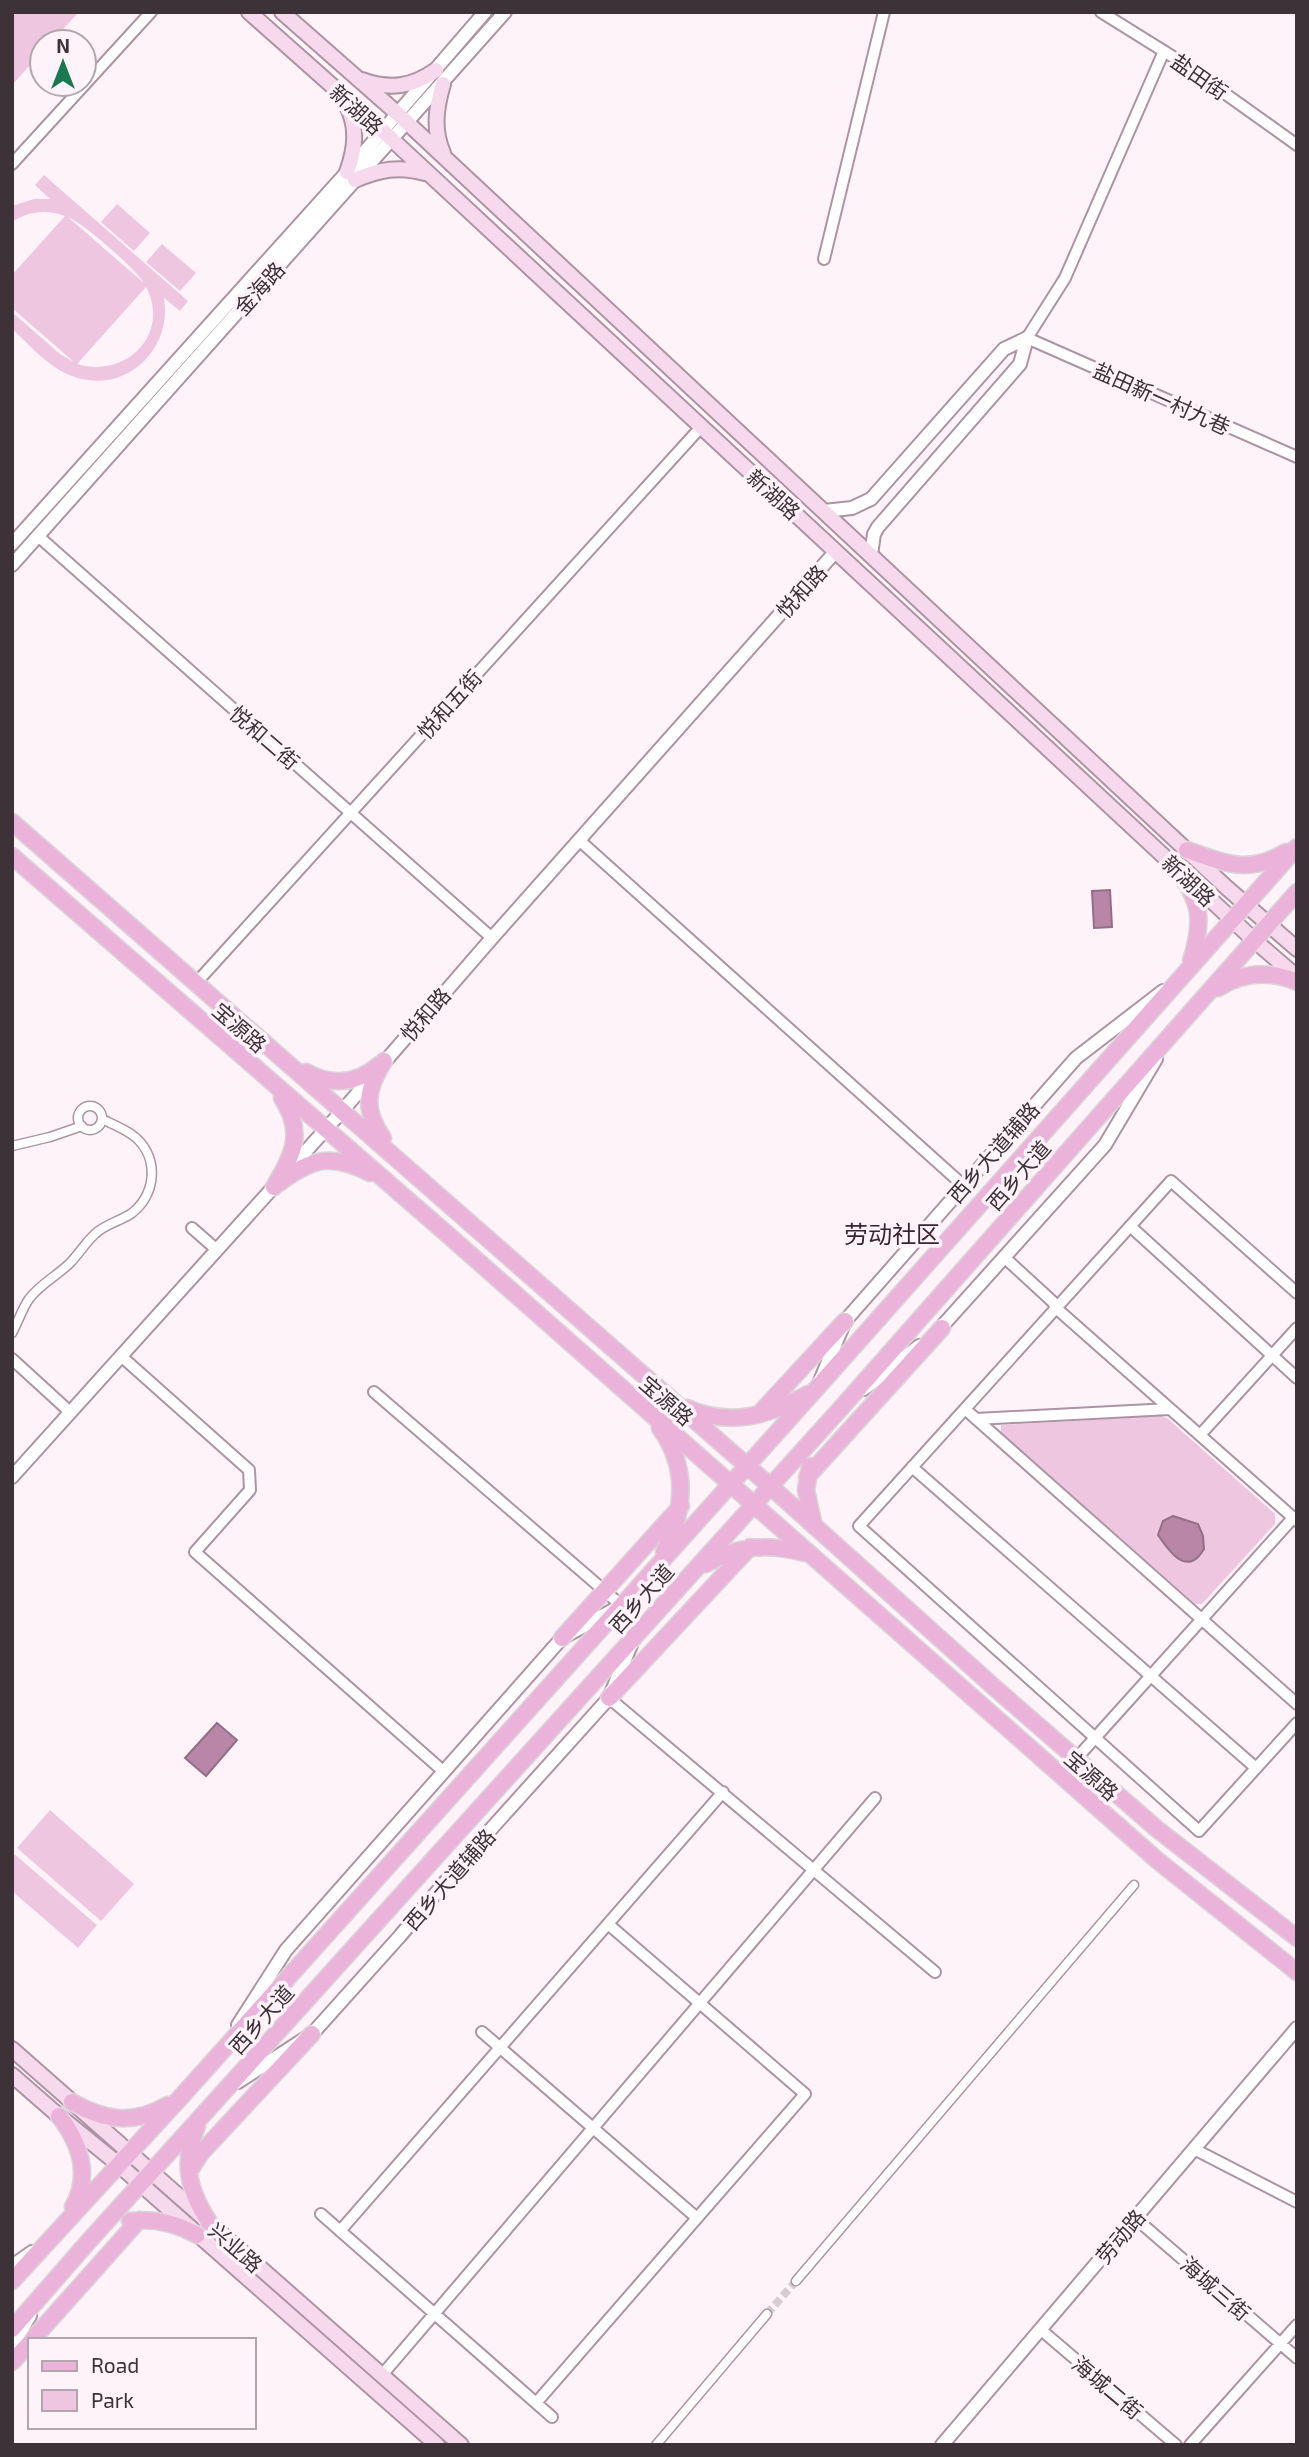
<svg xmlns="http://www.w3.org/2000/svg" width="1309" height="2457" font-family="'Exo 2','Noto Sans SC',sans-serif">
<rect width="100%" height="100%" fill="#fff3fa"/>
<path fill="#eec6df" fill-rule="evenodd" d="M12 12H79L51 42H42V52L12 85Z
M44 175 188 301 180 311 164 298C173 350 124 396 72 376 49 368 30 345 12 329V312L60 354 74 362 12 308V275L65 216C47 209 28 211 12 222V206L34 199H50L35 185ZM68 217C84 224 135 268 144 283ZM146 287C171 334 126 379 77 364Z
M117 204 150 233 134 251 101 222Z
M162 244 196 273 180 291 146 262Z
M1161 1416 1167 1418 1275 1514V1524L1202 1604H1195L1001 1432V1425Z
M50 1810 134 1884 101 1921 17 1848Z
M12 1852 97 1925 78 1948 12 1891Z"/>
<path fill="#b887a7" stroke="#936e86" stroke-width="2" d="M1110 890 1112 927 1094 928 1092 891Z
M1173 1516 1198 1524 1203 1536 1204 1549C1187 1578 1169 1551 1158 1535L1163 1521Z
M217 1723 237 1740 206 1776 185 1758Z"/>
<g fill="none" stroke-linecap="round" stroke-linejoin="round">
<path stroke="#d8ccd3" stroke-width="8" stroke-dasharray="8 4" stroke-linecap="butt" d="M767 2314 796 2281"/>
<g stroke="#ad94a3" stroke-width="11">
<path id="pedestrian" d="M78 1118a12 12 0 1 1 24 0a12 12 0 1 1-24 0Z
M12 1146 50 1137 82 1126
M12 1333C18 1322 22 1309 29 1299 40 1284 57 1276 70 1263 79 1254 85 1243 95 1234 105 1224 121 1221 132 1213 158 1193 159 1153 131 1134 122 1128 112 1124 102 1119
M796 2281 1134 1885
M656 2445 767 2314"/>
</g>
<g stroke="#ad94a3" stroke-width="14">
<path id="minor" d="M1101 12 1178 60 1297 145
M1164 51 1065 278 1027 338 1297 457
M12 164 151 12
M824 259 884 12
M38 536 492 938
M579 840 964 1186
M197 982 701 427
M1130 1226 1297 1378
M192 1228 217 1250
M1004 1257 1053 1302 1056 1308 1297 1521
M1297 1293 1171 1181 859 1526 1199 1831 1297 1723
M121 1356 249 1470 250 1490 195 1552 443 1771
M12 1359 70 1412
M374 1392 622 1606
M965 1409 1297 1704
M976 1419 1170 1409
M1200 1435 1297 1328
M912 1467 1256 1768
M609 1698 935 1972
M1076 1759 1293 1518
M482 2032 697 2218
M1194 2149 1297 2202
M321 2214 552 2417
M1135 2218 1297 2358
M340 2231 723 1792
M1040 2329 1176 2445
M382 2375 875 1798
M536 2403 805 2094 608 1924
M1190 2445 1297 2325"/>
</g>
<g stroke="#ad94a3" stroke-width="16">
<path id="tertiary" d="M824 511 852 508 871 499 1004 349 1027 338
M12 544 347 172 485 12
M871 555 874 534 878 527 1020 364 1027 338
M12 565 505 12
M936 1333 1105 1145 1156 1059
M820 1381 845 1321 933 1221 1076 1058 1163 991
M864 1389 919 1346
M12 1477 343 1110 492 938 836 551
M238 2025 286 1950 562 1638 615 1609
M238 2082 312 2034 400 1936 473 1849 609 1698 631 1645
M12 2266 32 2252
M12 2346 30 2316
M942 2445 1297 2028"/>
</g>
<g stroke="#ad94a3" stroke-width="18">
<path id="secondary" d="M249 12 383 131 1254 940 1297 977
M282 12 398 114 1227 888 1297 949
M362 80C390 90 412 87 436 70
M345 102C358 125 356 147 347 172
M443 153C433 130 436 108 443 84
M355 180C380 169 399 166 425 173
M12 2049 461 2445
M12 2075 59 2116 118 2164 437 2445"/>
</g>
<g stroke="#d8d6d7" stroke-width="19">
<path id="primary" d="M12 822 770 1486 995 1688 1157 1829 1297 1938
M1187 850C1225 863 1248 875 1286 852
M12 856 447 1234 1157 1860 1297 1972
M1175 866C1201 902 1204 919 1191 961
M1218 988C1243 972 1269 970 1297 982
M306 1072C331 1086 357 1084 379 1065
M383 1138C363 1110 366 1090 384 1061
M279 1183C313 1158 331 1153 370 1173
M274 1187C293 1154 305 1133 282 1098
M687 1408C730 1427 768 1416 808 1394
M761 1412 845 1321
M660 1428C688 1467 685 1510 664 1552
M810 1466 806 1490 814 1526
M807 1477 942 1328
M706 1564C739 1544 770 1544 805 1553
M562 1638 681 1506
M609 1698 750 1547
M72 2102C105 2121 134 2125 168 2105
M59 2116C80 2143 91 2175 73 2207
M197 2126C181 2164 189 2192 211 2225
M189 2172 201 2153 312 2034
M130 2221C155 2218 176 2223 197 2235
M12 2281 180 2098 816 1389 1297 847
M12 2329 88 2242 842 1407 1297 892
M32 2340 139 2220
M12 2362 30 2343"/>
</g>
<use href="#pedestrian" stroke="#fff" stroke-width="8"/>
<use href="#minor" stroke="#fff" stroke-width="10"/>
<use href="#tertiary" stroke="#fff" stroke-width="12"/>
<use href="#secondary" stroke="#f6d9ed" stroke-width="14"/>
<use href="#primary" stroke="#ecb3da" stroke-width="16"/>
</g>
<g text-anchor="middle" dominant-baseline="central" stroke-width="7" stroke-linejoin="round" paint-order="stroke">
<g font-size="21" fill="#3c3238" stroke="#fff3fa">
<text transform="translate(1200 76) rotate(35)">盐田街</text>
<text transform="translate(357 109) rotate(42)">新湖路</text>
<text transform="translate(259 288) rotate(-48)">金海路</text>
<text transform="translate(1162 398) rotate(24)">盐田新一村九巷</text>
<text transform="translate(774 494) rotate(42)">新湖路</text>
<text transform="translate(801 591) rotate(-48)">悦和路</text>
<text transform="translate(449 704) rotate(-48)">悦和五街</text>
<text transform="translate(265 737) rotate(41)">悦和二街</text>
<text transform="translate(1189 880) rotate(43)">新湖路</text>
<text transform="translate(425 1014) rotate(-49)">悦和路</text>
<text transform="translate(240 1027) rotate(41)">宝源路</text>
<text transform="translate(993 1152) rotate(-49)">西乡大道辅路</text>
<text transform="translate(1018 1175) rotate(-49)">西乡大道</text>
<text transform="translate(667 1400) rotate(41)">宝源路</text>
<text transform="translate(641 1598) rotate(-48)">西乡大道</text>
<text transform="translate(1092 1775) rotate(41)">宝源路</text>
<text transform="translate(449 1879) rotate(-49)">西乡大道辅路</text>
<text transform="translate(261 2019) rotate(-48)">西乡大道</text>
<text transform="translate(1120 2236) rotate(-50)">劳动路</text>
<text transform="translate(236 2247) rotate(41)">兴业路</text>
<text transform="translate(1216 2288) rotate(41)">海城三街</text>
<text transform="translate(1108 2387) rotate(40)">海城二街</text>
</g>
<g font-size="24" fill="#392532" stroke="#fff3fa">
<text x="892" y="1233">劳动社区</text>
</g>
</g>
<rect width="1309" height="2457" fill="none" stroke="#3c3238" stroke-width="28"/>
<rect x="28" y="2338" width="228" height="91" fill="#fff3fa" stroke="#b1a6ac" stroke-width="2"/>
<rect x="42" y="2361" width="35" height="10" fill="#ecb3da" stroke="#b1a6ac" stroke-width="2"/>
<text x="91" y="2373" font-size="21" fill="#3c3238">Road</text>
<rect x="42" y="2390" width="35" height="21" fill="#eec6df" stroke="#b1a6ac" stroke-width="2"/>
<text x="91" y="2408" font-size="21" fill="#3c3238">Park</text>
<g transform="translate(63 63)"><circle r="33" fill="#fff3fa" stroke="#b1a6ac" stroke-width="2"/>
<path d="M0-5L12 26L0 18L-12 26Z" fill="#187a52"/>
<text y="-10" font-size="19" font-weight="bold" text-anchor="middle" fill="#3c3238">N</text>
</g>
</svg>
